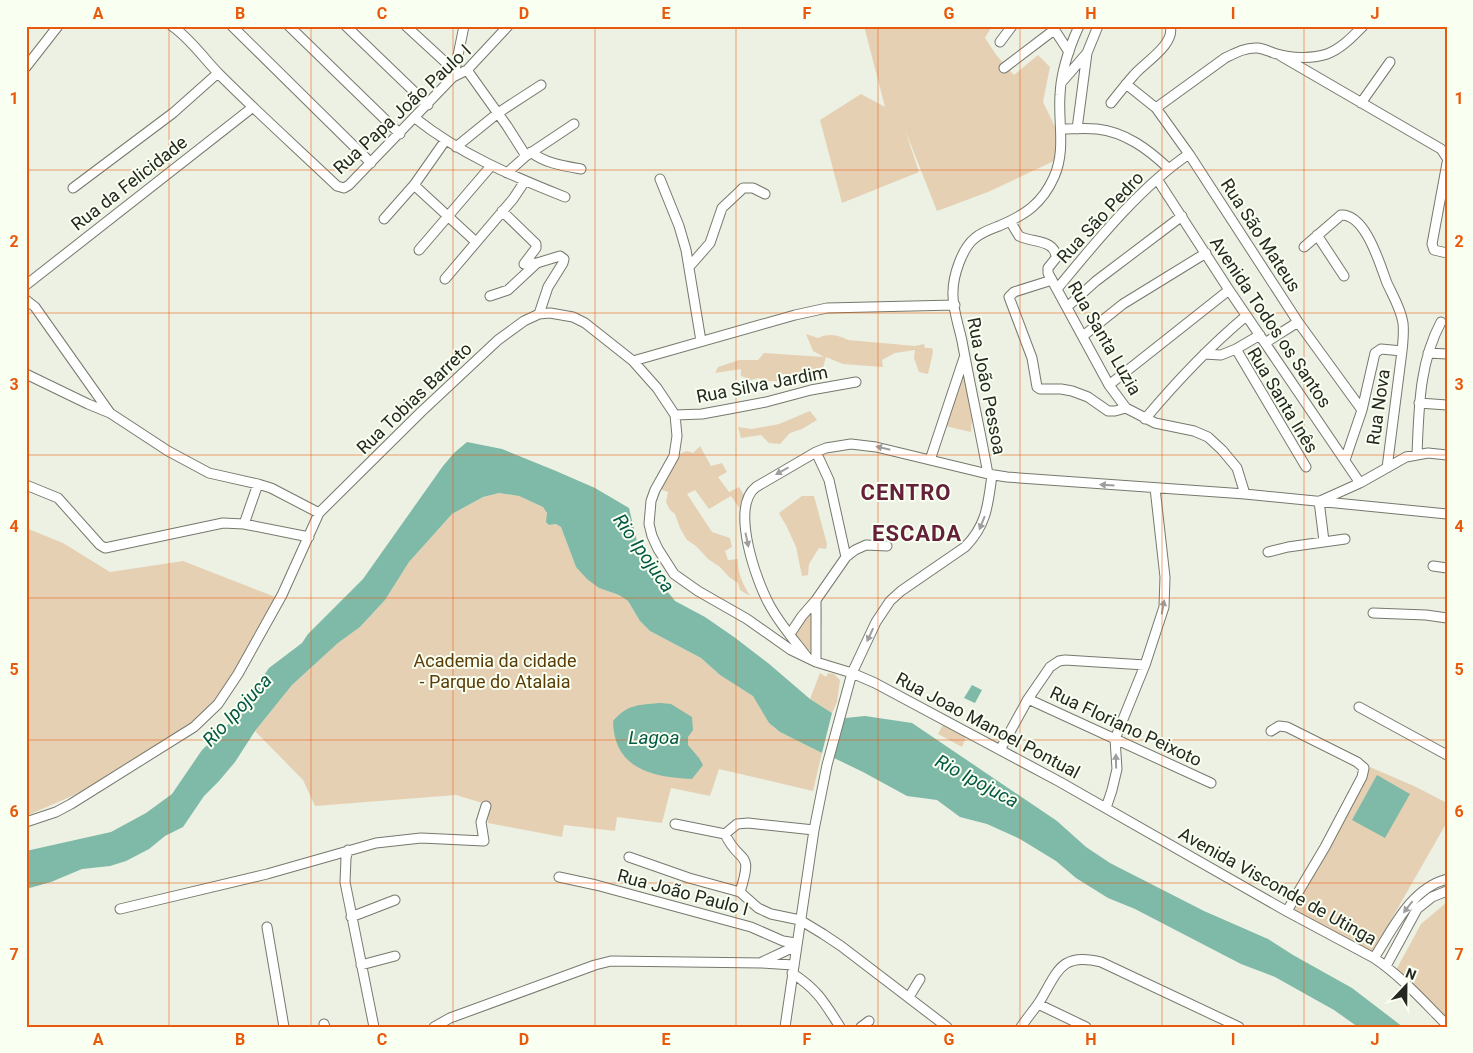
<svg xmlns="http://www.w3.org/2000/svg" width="1473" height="1053" font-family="Roboto,sans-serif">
<rect width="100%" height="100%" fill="#ecf1e3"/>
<path fill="#e6d0b3" d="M864 26H992L985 38 997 56 1014 75 1038 55 1050 67 1043 102 1062 141 1054 161 988 192 937 211 905 130 919 172 842 203 820 120 861 94 885 107Z
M806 334 818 338C829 333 837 335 848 340L915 346 924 344 925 348H932L933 352 928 374 919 372 914 358 915 350 895 353 882 360 883 367 843 364 826 357 822 371 803 372 790 378 785 374H779L781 381H767L758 378 751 380 741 376V369L715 373 718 367 739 360H758L764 353 824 357 813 351Z
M964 375 966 376 972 419 971 432 945 426 962 376Z
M810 411 817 420 802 429 790 433 780 444 769 443 761 435 741 438 738 427 752 429 779 424Z
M700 446 711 466 722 463 727 472 718 477 729 492 739 487 748 502 744 515 731 496 709 509 695 490 687 494 712 532 730 538 732 547 725 551 728 560 738 559C737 573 743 584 750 596L740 590 738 583 729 577 720 567 708 559 696 546 687 540 680 528 675 514 670 510 666 502 668 492 660 489 679 454 687 451 693 453Z
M499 493 519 496 543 507 546 510 549 525 556 524 561 527 576 567 599 588 619 595 628 601 640 621 650 631 701 658 720 675 754 696 769 723 780 732 822 753 813 791 719 769 710 796 671 788 662 823 617 817 615 831 564 825 562 837 488 823 489 805 456 795 315 806 303 780 255 731 292 685 338 643 360 627 385 600 409 562 452 514 483 497Z
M802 496H814L827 544 826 549 819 548 809 564 808 575 802 576 796 547 786 525 781 517 779 513Z
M26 528 63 543 110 572 183 561 278 598 223 695 192 730 74 795 26 816Z
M821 591 822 622 818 653 805 649 791 634Z
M820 673 826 677 828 673 834 674 840 680 837 702 832 713 810 699Z
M943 725 966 737 962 747 938 734Z
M1370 767 1414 786 1447 803V822L1371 955 1293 909Z
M1447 902V1022L1396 970 1421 924Z"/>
<path fill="#7fb9a7" d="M467 442 502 449 556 471 595 488 629 508 641 558 675 601 705 617 734 637 768 663 810 699 832 713 822 753 780 732 769 723 753 696 720 675 701 658 650 631 640 621 628 601 619 595 599 588 587 579 576 567 561 527 556 524 549 525 546 522 547 513 543 507 519 496 499 493 483 497 452 514 409 562 385 600 360 627 338 643 292 685 255 731 235 762 219 781 204 796 183 827 165 836 149 849 126 861 110 866 82 869 51 882 26 889V851L111 832 146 813 172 794 202 750 234 719 269 668 302 643 308 634 363 579 443 466 454 453Z
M972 685 982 690 975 703 964 698Z
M660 703 671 704 692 717 693 730 688 737V745L699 758 703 765 692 779C652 777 614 769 613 721 628 704 638 705 660 703Z
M865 716 912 723 1057 821 1086 847 1110 863 1204 911 1268 939 1293 955 1352 988 1403 1027H1358L1334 1010 1275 977 1241 964 1135 909 1108 898 1076 878 1056 861 1020 839 987 824 960 817 937 800 907 796 863 772 834 758 845 718Z
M1377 775 1410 794 1385 838 1352 820Z"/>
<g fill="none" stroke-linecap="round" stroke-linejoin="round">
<g stroke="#75796d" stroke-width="11">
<path id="minor" d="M172 26C191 39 204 59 220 75 258 113 298 149 337 186L344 188 349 185 453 77 467 70 508 26
M232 26 371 163
M289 26 400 134
M346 26 428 105
M406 26 456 72
M1052 26 1069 52
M1000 42 1012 26
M1281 56 1441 149 1447 158
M26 67 58 26
M1004 68 1054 30
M467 70 507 126 526 156
M454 75 464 26
M1061 83 1087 53 1098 26
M1126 84 1156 108 1189 154 1298 322 1362 410
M1111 103C1119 93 1126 84 1134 75 1144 63 1176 44 1170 26
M1361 103 1390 62
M1156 108 1225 58C1235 53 1246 47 1258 48 1265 49 1270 52 1277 54 1290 58 1313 59 1327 54 1341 49 1352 37 1363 26
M415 118C460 154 512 176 565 197
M1061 129C1073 129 1085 128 1097 129 1125 132 1148 149 1168 168
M1077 129 1087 53
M456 147 498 113 541 85
M531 152C544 163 564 166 581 169
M1447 163 1432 244 1434 250 1447 253
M507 173 526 156 574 124
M660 179 679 226 686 250 701 341
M1157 179 1229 290 1360 483
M414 185 476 242
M73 188 173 113 218 73
M502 211 536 244V248L524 264 537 263
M384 219 414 185 445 141
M1010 221 1019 236C1032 243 1056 239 1056 258L1048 268V273L1109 385 1126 408 1155 423 1194 431 1208 437 1222 450 1237 468 1245 494
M1317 235 1344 276
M1304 247 1341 215C1366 214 1380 265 1387 283 1393 296 1401 309 1403 323 1404 332 1403 342 1402 351L1387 468
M419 250 491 166
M689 267 710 243 722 208 739 192 743 188H753L765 194
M445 279 513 199 525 181
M1052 280 1014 292 1009 297 1032 358 1037 387 1040 389H1061L1072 391 1088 397 1108 411H1115L1126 408
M26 285 253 107
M1057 289C1095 243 1140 187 1189 154
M490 296 508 290 537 263 560 256 564 259 563 263 548 287 539 314
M26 300 35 307 110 413 168 451 209 473 258 484 271 488 319 513
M1067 307 1096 281 1182 216
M1083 336 1123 304 1206 253
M1265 343 1298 322
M1236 349 1260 335
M1428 353 1447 354
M1204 354 1221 355 1236 349 1306 467
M633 361 795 315 827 308 955 305
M26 374 88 404 110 413
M1109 385 1229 290
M1419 403 1447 405
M675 415 702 414 729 409 766 402 811 390 856 382
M1145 419C1176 382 1209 347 1246 316
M816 452 829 480 846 557
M1417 454C1419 409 1419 363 1441 322
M930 460 964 358
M1345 460 1362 410 1375 353 1381 349 1402 351
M988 474C980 430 970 385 962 341 959 326 952 308 953 292 953 276 962 248 975 238 982 232 991 229 999 226 1025 215 1042 204 1054 177 1066 150 1058 123 1060 95 1061 71 1069 48 1079 26
M26 485 58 498 100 545 105 548 223 523 244 524 309 537
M1319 501 1324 541
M1320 501 1360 483 1406 457 1428 453 1447 455
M244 524 258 484
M1268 552 1288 547 1345 539
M1433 566 1447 568
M1373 613 1426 615 1447 618
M790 634 802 616 816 600
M807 657C794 640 779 623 769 604 756 580 730 507 756 487L816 452 826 448 851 444 876 447 988 474 1007 477 1245 494 1447 514
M816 662V600L846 557 855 550 866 545 887 546
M1028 699 1211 783
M1359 707 1447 755
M1271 731 1279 726 1287 727 1357 762 1364 768 1362 777 1325 847 1287 911
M1000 750 1028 699 1050 667 1059 661 1065 660 1145 665
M1106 808 1112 790 1117 769 1115 739 1145 665 1164 607 1165 577 1155 488
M26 822 56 812 71 804 194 727 218 704 238 674 282 595 319 513 421 412 498 340 524 321 539 314 550 313 573 317 585 323 633 361 657 388 675 415 677 436 674 456 655 490 651 501 649 524 652 536 658 549 674 574 698 591 747 619 791 650 816 662 852 673 875 683 1060 782 1288 912 1374 958C1401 976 1424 1002 1447 1025
M675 824 725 834 737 824 748 823 814 830
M725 834C740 866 754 848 740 892
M348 850 346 858 345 882 374 1027
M629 857 689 878 740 892
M559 877 596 885 751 927 783 941 796 943
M740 892 758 908 771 914 800 920 823 934 841 946 947 1027
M120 909 267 874 376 843 421 838 484 841 481 822 486 806
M351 917 395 900
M267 927 284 1027
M1374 958C1393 929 1410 889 1447 879
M762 962 796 946
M361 965 395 956
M1386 966 1417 909 1432 897 1447 891
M792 973C818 990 824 1002 840 1027
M909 997 920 979
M1038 1004 1086 1027
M324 1024 325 1027
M434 1027 450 1018 595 965 611 961 762 963 793 965
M785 1027 814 830 827 765 852 673 876 622 890 601 901 591 965 547C987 525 988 504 992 475
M861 1027 869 1021
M1021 1027C1027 1018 1034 1010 1040 1001 1058 971 1061 952 1101 962L1239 1027"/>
</g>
<use href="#minor" stroke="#fff" stroke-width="9"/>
</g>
<defs><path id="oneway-solid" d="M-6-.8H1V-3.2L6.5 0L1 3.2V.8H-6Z" transform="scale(1.25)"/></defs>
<g fill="#9d9e9c">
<use href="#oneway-solid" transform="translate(883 448) rotate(-167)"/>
<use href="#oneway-solid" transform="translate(782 471) rotate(151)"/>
<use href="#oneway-solid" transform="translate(1107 485) rotate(-176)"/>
<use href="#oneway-solid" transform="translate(982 523) rotate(112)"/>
<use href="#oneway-solid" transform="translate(747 540) rotate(78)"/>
<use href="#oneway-solid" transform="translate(1163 607) rotate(-80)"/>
<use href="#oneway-solid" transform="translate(870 635) rotate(115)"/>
<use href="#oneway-solid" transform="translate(1116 761) rotate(-91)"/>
<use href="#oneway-solid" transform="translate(1408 907) rotate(128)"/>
</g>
<path fill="none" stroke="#e8590c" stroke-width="1" stroke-opacity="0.55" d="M169 26V1027M311 26V1027M453 26V1027M595 26V1027M736 26V1027M878 26V1027M1020 26V1027M1162 26V1027M1304 26V1027M26 170H1447M26 313H1447M26 455H1447M26 598H1447M26 740H1447M26 883H1447"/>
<g text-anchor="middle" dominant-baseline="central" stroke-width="4" stroke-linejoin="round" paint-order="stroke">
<g font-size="18" fill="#252722" stroke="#f9fff1">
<text transform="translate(402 109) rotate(-43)">Rua Papa João Paulo I</text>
<text transform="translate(129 183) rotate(-38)">Rua da Felicidade</text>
<text transform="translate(1100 217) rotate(-47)">Rua São Pedro</text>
<text transform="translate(1261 235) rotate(57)">Rua São Mateus</text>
<text transform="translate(1271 322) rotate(56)">Avenida Todos os Santos</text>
<text transform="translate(1105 338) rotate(60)">Rua Santa Luzia</text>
<text transform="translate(762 384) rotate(-11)">Rua Silva Jardim</text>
<text transform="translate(987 386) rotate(79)">Rua João Pessoa</text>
<text transform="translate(414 398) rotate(-44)">Rua Tobias Barreto</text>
<text transform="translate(1283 400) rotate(59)">Rua Santa Inês</text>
<text transform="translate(1378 407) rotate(-82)">Rua Nova</text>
<text transform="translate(988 725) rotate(28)">Rua Joao Manoel Pontual</text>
<text transform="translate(1126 726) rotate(25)">Rua Floriano Peixoto</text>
<text transform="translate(1278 886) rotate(29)">Avenida Visconde de Utinga</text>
<text transform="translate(683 892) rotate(15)">Rua João Paulo I</text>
</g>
<g font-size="18" fill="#5b3c06" stroke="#f9fff1">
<text x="495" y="660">Academia da cidade<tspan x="495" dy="21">- Parque do Atalaia</tspan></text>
</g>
<g font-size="19" font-style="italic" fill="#045846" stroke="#f9fff1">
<text transform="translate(644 553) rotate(55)">Rio Ipojuca</text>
<text transform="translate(237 710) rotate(-47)">Rio Ipojuca</text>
<text x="654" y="737">Lagoa</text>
<text transform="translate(977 781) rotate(28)">Rio Ipojuca</text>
</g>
<g font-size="22" font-weight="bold" letter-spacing="1" fill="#65213a" stroke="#f9fff1">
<text x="906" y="492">CENTRO</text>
<text x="917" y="533">ESCADA</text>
</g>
</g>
<rect width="1473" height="1053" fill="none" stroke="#f9fff1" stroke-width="55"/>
<g transform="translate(1406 986) rotate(22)" stroke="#f9fff1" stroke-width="4" paint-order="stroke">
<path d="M0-4L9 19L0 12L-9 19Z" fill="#252722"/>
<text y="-8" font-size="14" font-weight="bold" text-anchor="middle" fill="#252722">N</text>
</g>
<rect x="28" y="28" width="1418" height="998" fill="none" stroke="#e8590c" stroke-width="2"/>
<g font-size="16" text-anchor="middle" font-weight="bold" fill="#e8590c">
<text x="98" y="19">A</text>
<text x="240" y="19">B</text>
<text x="382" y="19">C</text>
<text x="524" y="19">D</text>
<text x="666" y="19">E</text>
<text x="807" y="19">F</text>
<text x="949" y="19">G</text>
<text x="1091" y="19">H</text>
<text x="1233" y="19">I</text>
<text x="1375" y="19">J</text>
<text x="14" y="104">1</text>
<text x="1459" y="104">1</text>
<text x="14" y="247">2</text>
<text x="1459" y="247">2</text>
<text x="14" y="390">3</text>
<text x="1459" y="390">3</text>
<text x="14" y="532">4</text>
<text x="1459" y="532">4</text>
<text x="14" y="675">5</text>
<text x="1459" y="675">5</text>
<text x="14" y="817">6</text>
<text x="1459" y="817">6</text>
<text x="14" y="960">7</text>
<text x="1459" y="960">7</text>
<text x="98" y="1045">A</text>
<text x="240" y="1045">B</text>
<text x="382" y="1045">C</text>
<text x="524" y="1045">D</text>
<text x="666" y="1045">E</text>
<text x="807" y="1045">F</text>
<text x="949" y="1045">G</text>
<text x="1091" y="1045">H</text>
<text x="1233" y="1045">I</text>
<text x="1375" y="1045">J</text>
</g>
</svg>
